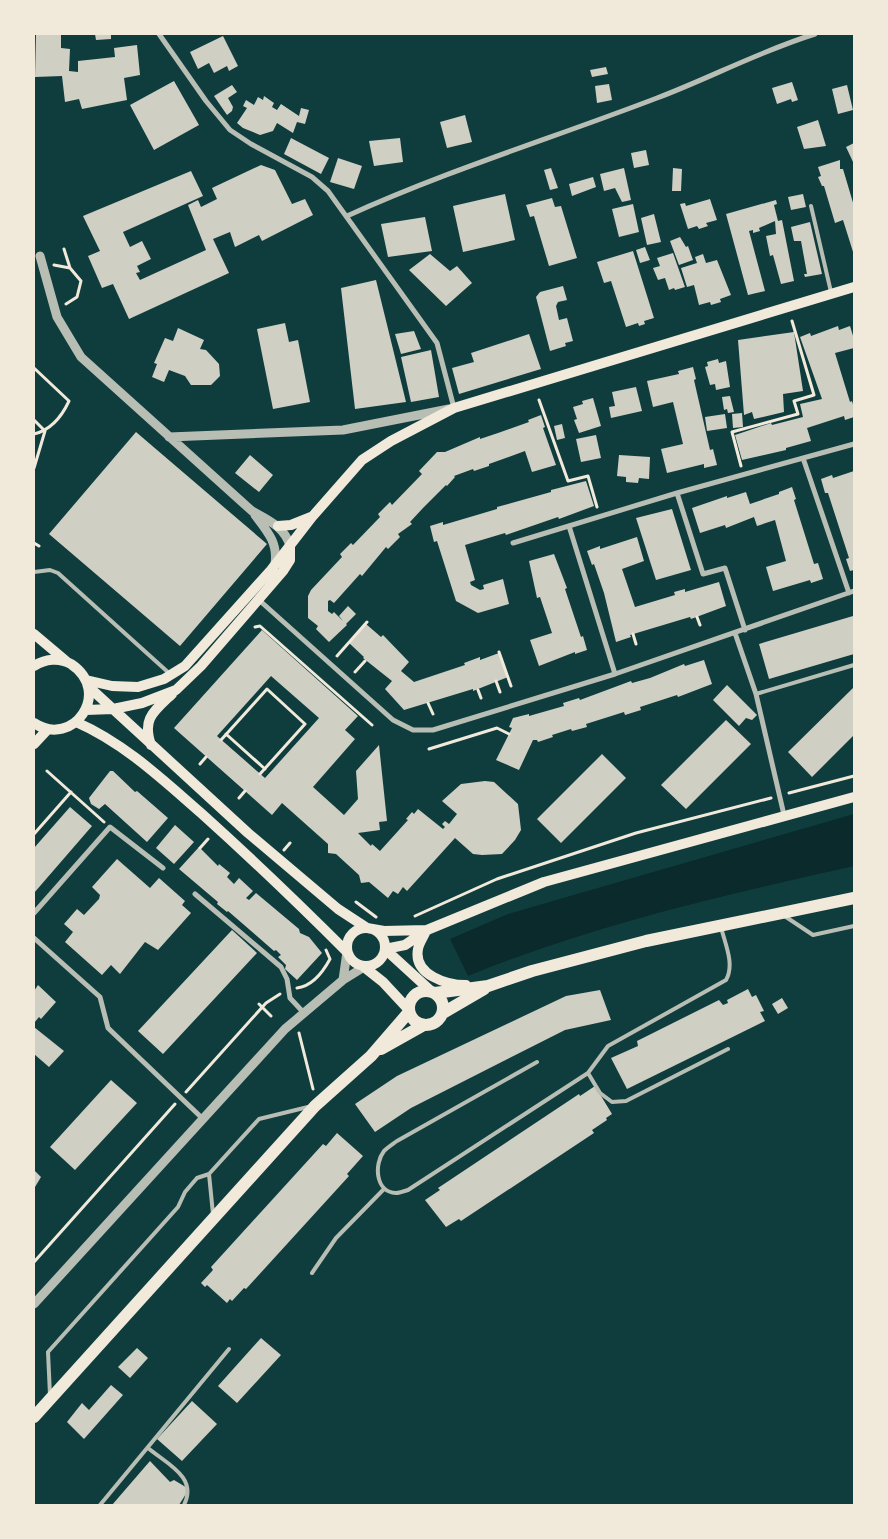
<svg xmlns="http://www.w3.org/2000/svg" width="888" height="1539" font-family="Figtree,sans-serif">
<rect width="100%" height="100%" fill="#0f3d3e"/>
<path fill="#0a2a2b" d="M854 814V866C724 895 592 925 468 976L450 939 508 914Z"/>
<path fill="#cfcfc3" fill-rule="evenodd" d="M36 34H61V48L70 49 69 71 78 72V61L115 57 114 48 137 45 140 75 124 78 127 100 82 109 79 99 65 102 62 76 35 77Z
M95 34H111V39L96 40Z
M223 36 238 66 229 71 227 66 214 73 209 63 198 69 190 52Z
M606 67 608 74 592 77 590 70Z
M174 81 199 125 154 150 130 105Z
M792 82 798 100 792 102 791 99 777 104 772 88Z
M609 84 612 100 597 103 595 86Z
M232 85 237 92 228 98 233 107 232 111 227 115 214 96Z
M847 85 853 110 838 114 832 89Z
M264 96 274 103 272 107 277 110 281 104 299 116 301 108 309 110 305 124 297 122 293 133 277 123 273 131 260 135 243 128 237 123 247 108 243 106 246 100 254 105 258 97 263 100Z
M465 115 472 142 447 148 440 122Z
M818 120 826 146 804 149 797 127Z
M291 138 329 158 321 174 284 154Z
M400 138 403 162 374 166 369 141Z
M854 143V164L846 147Z
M646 150 649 165 634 168 631 153Z
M338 158 362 166 354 189 330 182Z
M840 160V169H843L854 206V255L843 220 835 223 824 186H822L818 177 821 176 818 167Z
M261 165 275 170 292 204 305 199 313 215 262 241 259 235 235 247 230 232 213 239 229 273 129 319 113 284 102 288 88 256 100 251 83 216 191 171 203 196 123 232 130 247 142 241 151 259 137 266 140 272 136 273 140 280 206 250 188 205 198 200 201 207 217 199 212 188Z
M551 168 558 188 550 190 544 170Z
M624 168 631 200 622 202 615 188 604 191 600 174Z
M673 168 682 169 681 191H672Z
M593 177 596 187 572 196 569 184Z
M505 194 515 240 463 252 453 206Z
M803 194 806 207 791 210 788 197Z
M552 198 555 207 561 206 577 258 549 266 534 216 530 217 526 205Z
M710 199 717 220 706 223 708 226 699 229 697 226 688 229 680 204 685 203 686 206Z
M776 200 777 204 774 205 778 221 782 220 794 281 781 284 773 255 770 256 766 236 776 234 775 221 759 228 760 231 753 233V230L749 231 765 291 748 295 726 214Z
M633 204 639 232 619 237 612 209Z
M654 214 661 242 647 245 641 218Z
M425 217 432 251 388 257 381 224Z
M810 222 822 274 805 277 804 274H807L801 241H794L791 227Z
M680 237 686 247 688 246 693 260 679 265 670 241Z
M645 247 650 260 640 263 636 250Z
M633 251 654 318 644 321 645 324 639 326 638 323 626 327 611 281 604 283 597 262Z
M673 253 685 287 675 290 674 288 669 290 665 278 658 280 653 268 660 266 657 258Z
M430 254 450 271 457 266 472 283 446 306 409 270Z
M703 254 706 263 717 260 731 295 720 299 721 302 711 305 710 302 699 305 694 285 687 287 681 268 697 263 695 257Z
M376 280 406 402 355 409 341 288Z
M563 286 567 300 558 302 556 306 559 320 567 318 573 341 565 343 566 346 550 351 536 297 540 292Z
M285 323 289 342 298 340 310 402 273 409 257 329Z
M838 326 839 330 850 326 854 339V348L835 353 850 402 852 401 854 408V417L845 420 844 416 807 428 811 441 786 448V450L742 460 735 435 771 423 772 425 803 417 800 404 822 399 800 337 810 333 811 336Z
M178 328 204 340 200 349 206 350 219 364 220 376 211 385H191L185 376 169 370 164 382 152 377 157 364 154 363 165 338 173 341Z
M414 331 421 349 401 354 395 334Z
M794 332 803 391 783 394 784 412 754 419 752 412 744 415 738 340Z
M529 334 541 369 459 394 452 368 474 362 471 353Z
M431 350 439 397 411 402 401 357Z
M718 359 719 363 726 361 730 387 716 390 715 384 710 385 705 367 708 366 707 362Z
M693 367 696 379 694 380 710 450 713 449 717 465 704 468V464L667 473 661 449 683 444 673 402 653 407 647 381 679 374 678 371Z
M636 387 642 411 611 418 609 407 615 406 612 392Z
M730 396 734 412 728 413 727 409 724 410 722 397Z
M593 398 601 426 579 433 574 420 577 419 573 407 583 404 582 401Z
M742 413 743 427 733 428 732 414Z
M725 414 727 428 707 431 705 417Z
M541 415 545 427 543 428 556 465 532 472 525 451 489 464V466L474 471 473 469 454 476 455 477 447 486 446 485 423 508 410 522 412 524 398 534 400 537 388 549 386 547 362 576 360 574 334 603 330 600 328 601V611L332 614 334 612 343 621 339 616 348 606 356 614 346 624 347 625 329 642 316 629 318 626 308 618V596L311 590 342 557 340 554 351 543 353 545 380 517 378 514 390 502 392 505 422 474 419 471 437 452H445L480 437V439L498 433 529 422 528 420Z
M562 424 565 438 557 440 554 426Z
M136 432 267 544 180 646 49 534Z
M596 435 601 458 581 462 576 439Z
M250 455 273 475 259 492 235 473Z
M619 455 650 457 649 479 639 478 638 483 626 482V477L617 476Z
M854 471V570L850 571 846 559 849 558 828 493H825L821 479 832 475 833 478Z
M586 481 594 506 559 519 558 517 506 535 505 533 465 545 475 580 470 582 471 585 480 590 484 589 483 585 503 579 509 604 478 613 456 601 437 541 434 542 430 526 443 522V525L497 509V507L551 492V490Z
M792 487 796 499 794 500 814 564 818 563 823 579 811 583 810 580 773 591 766 567 786 561 775 520 757 526 754 517 726 528 725 525 700 533 692 508 727 496V498L746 492 750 504 779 494V492Z
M672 509 691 570 656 580 636 518Z
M637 537 644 561 622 569 635 607 675 595 674 592 685 589V592L719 582 726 606 691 619 690 617 630 635 631 637 616 642 604 593 594 564 592 565 587 551 600 546V549Z
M554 554 567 588 565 589 581 637 583 636 587 650 575 654V652L539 666 530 640 552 633 540 597 537 598 529 561Z
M853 616 854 654 769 679 759 644Z
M366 624 381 637 383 635 409 662 401 671 414 682 465 665 464 663 480 657V660L499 653 508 677 473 691V689L404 710 385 689 392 681 363 658 364 657 349 643Z
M262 630 358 716 345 730 355 739 313 787 344 815 358 799 356 771 379 745 387 821 379 822 380 830 358 833 371 846 372 844 380 851 408 820 406 819 412 812 414 814 418 809 443 829 445 827 442 824 445 821 449 824 457 814 442 801 461 784 485 781 494 782 518 804 521 830 515 840 502 854 482 855 473 854 455 838 407 891 403 887 398 894 393 891 388 898 369 882 361 883 359 875 336 854 328 853V844L282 803 272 815 174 728ZM271 676 319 718 265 778 217 736Z
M704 660 712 684 678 697 677 695 640 707 641 710 625 715 624 712 586 724 587 727 572 731 571 729 552 735 553 737 538 742 537 740H533L519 770 496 760 512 728 509 727 513 718 529 714V716L564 706 563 703 579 698 580 700 631 681 632 683 650 678 684 664 685 666Z
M727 685 757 715 752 720 746 718 739 726 713 700Z
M853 688 854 735 812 777 788 752Z
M726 720 751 744 686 809 661 785Z
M602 754 626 778 561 843 537 819Z
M110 771H113L135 792 137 791 168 818 147 842 105 804 99 809 91 804 89 798Z
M70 807 92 826 34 893V848Z
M175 825 194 842 174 864 156 848Z
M199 847 218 866 219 864 230 873 227 877 234 884 239 878 253 891 246 898 249 900 256 893 299 929 300 933 309 937 322 953 297 980 285 969 286 965 278 957 281 955 276 950 274 951 228 911 227 912 217 904 218 902 179 869Z
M117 859 150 888 159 878 185 901 182 905 191 913 158 950 145 942 120 974 111 965 102 975 65 942 73 932 64 924 77 909 84 915 99 899 100 895 92 887Z
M232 930 257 953 163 1054 138 1031Z
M38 985 56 1002 41 1019 39 1017 34 1023V991Z
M748 989 752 997 756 995 764 1011 760 1012 765 1021 627 1089 611 1058 638 1046 637 1041 719 1000 723 1005 728 1003 727 1000Z
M600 990 611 1020 565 1030 411 1108 375 1132 355 1104 397 1076 566 996Z
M782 998 788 1008 778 1014 772 1004Z
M34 1027 64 1051 49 1067 34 1054Z
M111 1080 137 1103 75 1170 50 1147Z
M595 1086 612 1114 606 1118 607 1120 592 1130 594 1133 461 1221 459 1219 446 1227 425 1200 440 1190 438 1188 579 1094 580 1096Z
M337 1133 363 1156 347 1174 349 1176 246 1289 244 1288 232 1301 230 1299 227 1303 207 1285 205 1287 201 1283 213 1270 211 1267 323 1144 326 1146Z
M34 1170 41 1177 35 1187 34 1185Z
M261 1338 281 1355 237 1403 218 1386Z
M137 1348 148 1358 130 1378 118 1367Z
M111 1385 123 1395 84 1439 67 1422 82 1403 89 1410Z
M192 1401 217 1424 182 1461 157 1439Z
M150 1461 170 1482 174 1480 189 1489 179 1505H112Z"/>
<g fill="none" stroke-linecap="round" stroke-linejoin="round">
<path stroke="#f1e9da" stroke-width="3" d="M64 249 70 268
M54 265 70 268 81 281 77 297 66 304
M34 368 69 401C62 416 51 430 34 434
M539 400 568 481 588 476 597 507
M34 420 45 431 34 468
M741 466 732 432 798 414 794 401 814 395 792 321
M34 543 39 546
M697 617 700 625
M255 627 260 626 372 725
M633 634 636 644
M499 652 511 686
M337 656 367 622
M355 672 365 661
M496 681 500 692
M478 690 481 698
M428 703 433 714
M226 734 265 769
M221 740 267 689 305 724 260 774
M429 749 497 728 509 734
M200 764 206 757
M47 771 104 822
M789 793 854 776
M239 798 245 791
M34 834 71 792
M200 848 208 839
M284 850 290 843
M356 902 376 917
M415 916 497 879 636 833 771 798
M297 988C313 986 323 972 330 959L326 950
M259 1004 271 1016
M299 1033 313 1089
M186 1092 266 1003 280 994
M34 1262 175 1104"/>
<path stroke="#b8beb3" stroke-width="4" d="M811 206 831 292
M34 572 50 570 58 573 170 674
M756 694 854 665
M783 915 813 935 854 926
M537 1062 397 1141C393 1144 388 1147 384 1151 374 1164 375 1192 396 1193 399 1193 405 1191 408 1190L588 1073 608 1046 726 980C735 964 725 944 721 927
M588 1073 600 1093 612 1102 626 1101 728 1049
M209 1174 213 1214
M312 1273 336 1238 384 1189
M50 1395 48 1352 178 1207 185 1192 197 1178 209 1174 259 1119 308 1107
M148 1448C167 1464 198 1477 184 1505
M100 1505 229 1349"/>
<path stroke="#b8beb3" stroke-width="5" d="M159 34 206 101 230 130 251 144 312 177 328 191 437 343 454 408
M347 216C448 170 553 138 657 98 710 78 760 51 815 34
M803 458 849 593
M677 493 854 444
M569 526 615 674
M513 543 677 493 703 574 725 568 745 630
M259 600 393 720 413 730H433L615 674 854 591
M735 633 756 694 784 815
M195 894 281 967 287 979 290 998 304 1013
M34 913 110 827 163 868
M34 938 100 997 108 1028 202 1118"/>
<path stroke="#b8beb3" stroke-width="9" d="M40 256 57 317 81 357 252 511C268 520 285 527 290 546
M169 437 343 430 449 409
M255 515C268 532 278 543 275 564
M343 980 347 952
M34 1304 285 1029 343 980 364 967"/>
<path stroke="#f1e9da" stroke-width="10" d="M278 526 291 525 311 517
M34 634 66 661
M34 666C45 659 59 657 71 664 113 692 73 749 34 723
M86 680 112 686 138 687 164 679 185 666 271 570 312 517 362 460 391 441 454 408 854 287
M89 687 248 833 338 909 367 928 384 931 426 930
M86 710 113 709 142 703 176 690 201 666 283 571 290 560V546
M76 722C124 743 162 779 201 813 251 858 299 904 347 952
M34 744 48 729
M151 745C142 719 153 712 172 694
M347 947a19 19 0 1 1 38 0a19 19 0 1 1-38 0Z
M426 931C424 936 419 943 418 949 413 975 447 985 466 985
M385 949 405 945 427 930 544 882 854 797
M385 949 432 992
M364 967 383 982 409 1010"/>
<path stroke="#f1e9da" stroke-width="12" d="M409 1008a17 17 0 1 1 34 0a17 17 0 1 1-34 0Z
M435 993 488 986 532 971 646 941 854 898
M443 1013 484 989
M381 1049 422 1026
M34 1417 315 1106 371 1056 409 1012"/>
</g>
<rect width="888" height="1539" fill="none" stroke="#f1e9da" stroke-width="70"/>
</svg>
